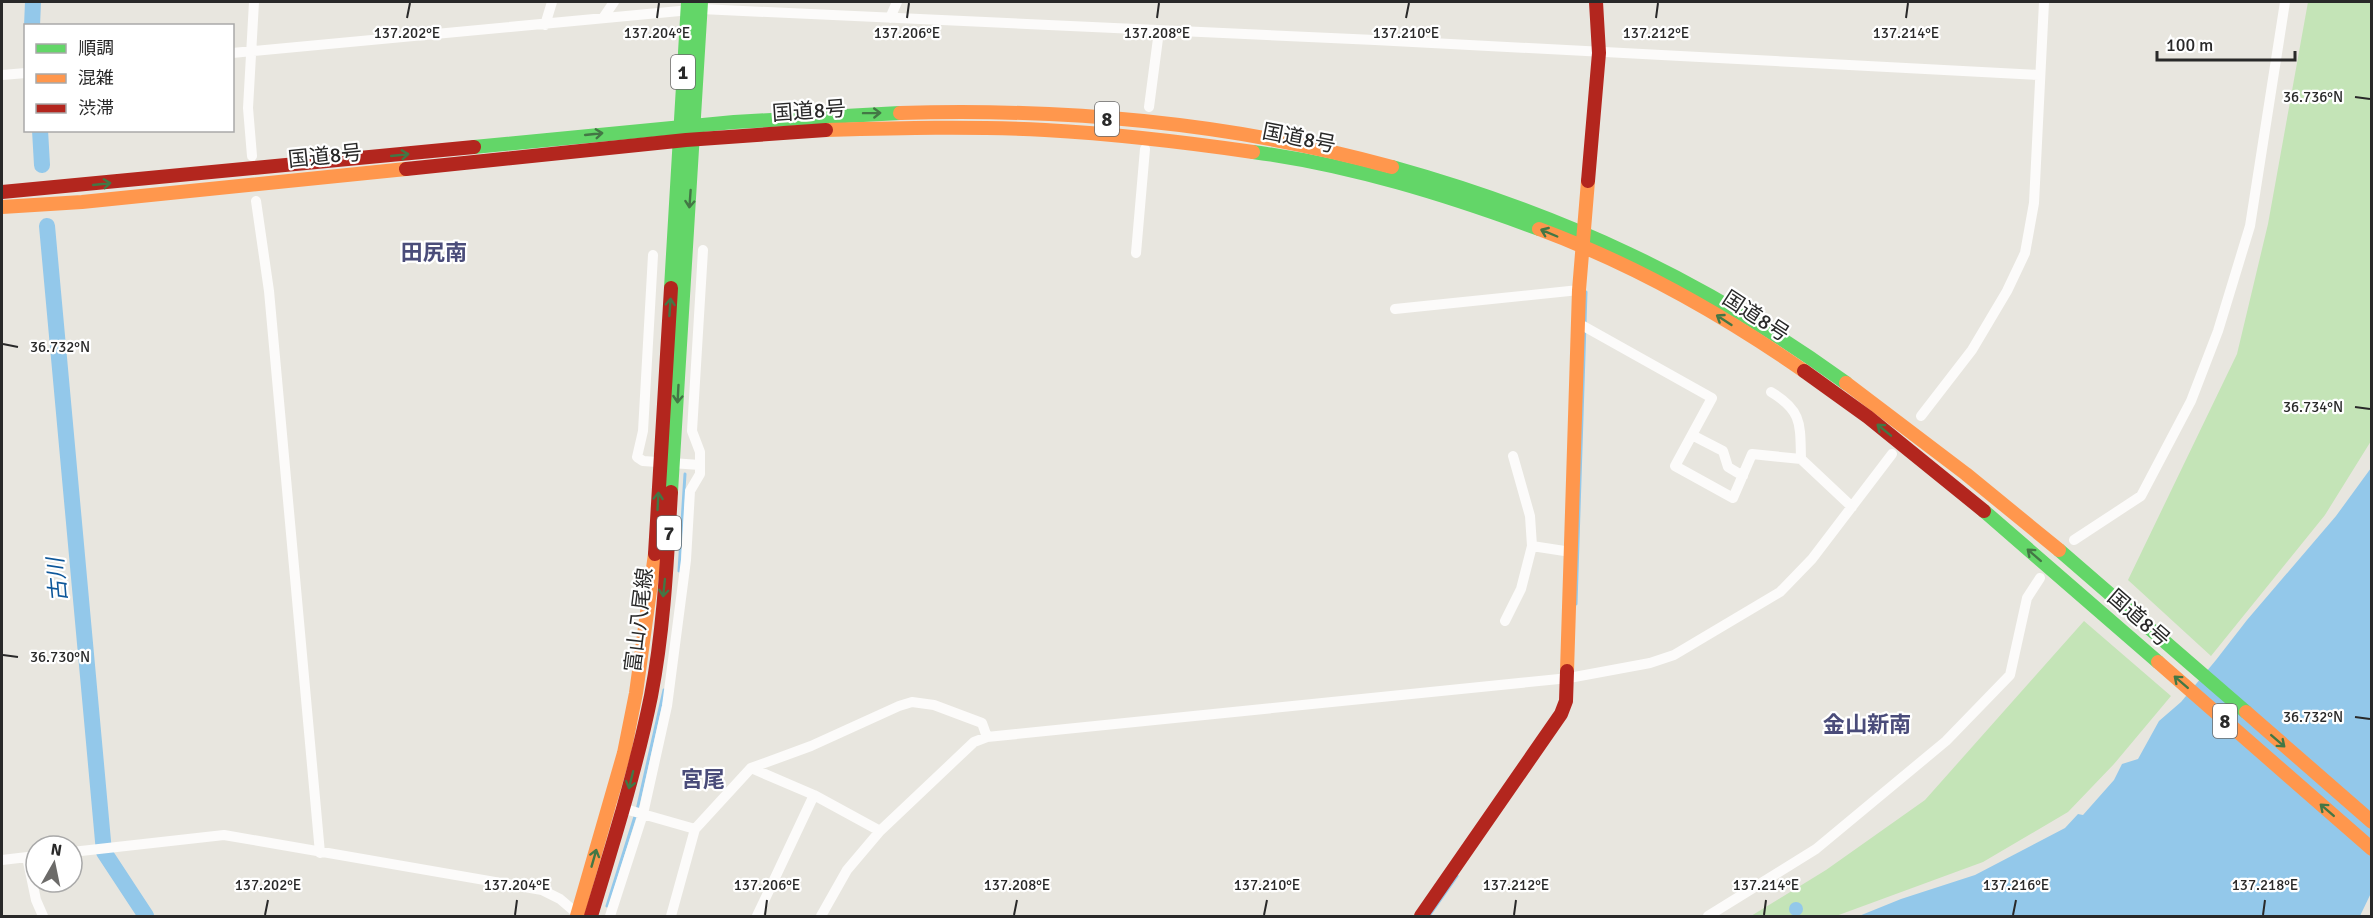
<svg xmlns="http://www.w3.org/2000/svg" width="2373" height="918" font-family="Signika,'Noto Sans JP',sans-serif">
<rect width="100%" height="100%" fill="#e8e6df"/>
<path fill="#c4e4b7" d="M2308 2H2371V441L2325 515 2211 656 2128 580 2237 354 2268 224Z
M2084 621 2171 696 2114 764 2068 812 1983 862 1836 916H1751L1826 870 1925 800Z"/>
<path fill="#93c8ea" d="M2371 468 2372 891 2360 916H1859L1901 899 1975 875 2065 828 2078 814 2083 815 2114 780 2122 764 2138 759 2159 721 2181 702 2216 660 2247 620 2336 516Z
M1789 909a7 7 0 1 1 14 0a7 7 0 1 1-14 0Z"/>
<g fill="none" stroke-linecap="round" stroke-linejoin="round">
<path stroke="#93c8ea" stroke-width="3" d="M679 571 685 474
M1576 604 1586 292
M607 906 637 810 664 690
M1429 916 1457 876"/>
<path stroke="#93c8ea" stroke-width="16" d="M32 26 33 2
M40 130 42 165
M47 226 104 852 146 916"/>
<path stroke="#fcfbfa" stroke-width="10" d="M603 18 614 2
M890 18 897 2
M545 25 552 2
M232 53 701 9 1375 40 2039 75
M2 75 26 73
M1149 107 1159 31
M252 156 248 108 254 2
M256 201 269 291 320 853
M1136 253 1145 149
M653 255 643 431 637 457 643 461 700 465
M1395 309 1579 290
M1578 323 1712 398 1675 466 1733 498 1752 454 1801 459 1852 507
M1771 392C1803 411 1800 425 1801 459
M1921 416 1972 350 2007 291 2025 253 2034 203 2044 2
M1692 435 1723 451 1728 467 1743 476
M1513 456 1530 516 1532 546 1571 552
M2074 540 2141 496 2191 401 2218 331 2250 226 2285 2
M1505 621 1521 589 1532 546
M751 768 814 795 880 831
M618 807 695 829 751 768 811 746 899 706 912 702 934 705 982 723 987 737
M72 852 224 835 542 890 560 899 580 916
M27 857 36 900 43 916
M2 860 36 856
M610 916 643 814 667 706 686 560 690 491 700 474V452L692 431 703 250
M671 916 695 829
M757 916 814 795
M821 916 847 870 880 831 974 742 987 737 1569 678 1650 663 1674 655 1780 592 1812 559 1892 454
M1708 916 1816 849 1946 741 2010 675 2027 598 2040 578"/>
<path stroke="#63d668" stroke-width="14" d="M474 147 734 122 900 113
M1253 152C1351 165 1447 195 1539 229
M1392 167C1561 214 1704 280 1846 383
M671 288 688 2
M671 492 701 2
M1984 511 2158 662
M2059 550 2246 712"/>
<path stroke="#ff974d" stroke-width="14" d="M900 113C1065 108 1233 123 1392 167
M826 130C899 128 972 126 1045 130 1115 134 1184 142 1253 152
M2 207 82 202 406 169
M1539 229C1633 264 1722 314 1804 371
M1846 383 1966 474 2059 550
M2158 662 2372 849
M1567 671 1579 290 1588 181
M2246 712 2372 822
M577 916 624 753 636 693 655 554"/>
<path stroke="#b3261e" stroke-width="14" d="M406 169 686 140 826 130
M1588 181 1599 53 1596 2
M2 192 474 147
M1804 371 1868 417 1984 511
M655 554 671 288
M591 916C613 843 636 770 651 696 664 629 667 560 671 492
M1421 916 1561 714 1566 701 1567 671"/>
</g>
<defs><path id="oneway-shaft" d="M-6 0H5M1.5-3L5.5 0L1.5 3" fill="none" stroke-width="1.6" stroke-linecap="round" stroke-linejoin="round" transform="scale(1.5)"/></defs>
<g stroke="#437745">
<use href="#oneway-shaft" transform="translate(872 113) rotate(-1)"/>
<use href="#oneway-shaft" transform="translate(594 134) rotate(-6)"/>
<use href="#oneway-shaft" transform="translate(400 155) rotate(-6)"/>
<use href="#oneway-shaft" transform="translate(102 184) rotate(-6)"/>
<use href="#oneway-shaft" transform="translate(690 199) rotate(94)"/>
<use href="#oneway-shaft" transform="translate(1549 233) rotate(-157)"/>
<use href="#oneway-shaft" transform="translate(670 307) rotate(-86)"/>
<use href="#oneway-shaft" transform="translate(1724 320) rotate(-147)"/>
<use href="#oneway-shaft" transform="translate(678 394) rotate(93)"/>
<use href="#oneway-shaft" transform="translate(1884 430) rotate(-141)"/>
<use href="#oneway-shaft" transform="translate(658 501) rotate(-87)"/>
<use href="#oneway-shaft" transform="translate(2034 555) rotate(-139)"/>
<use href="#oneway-shaft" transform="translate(664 588) rotate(96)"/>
<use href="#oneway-shaft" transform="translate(2181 682) rotate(-139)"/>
<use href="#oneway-shaft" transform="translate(2278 741) rotate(41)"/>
<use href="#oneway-shaft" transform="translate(631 780) rotate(104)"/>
<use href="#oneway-shaft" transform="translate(2327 810) rotate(-139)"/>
<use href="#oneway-shaft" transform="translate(594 858) rotate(-74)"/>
</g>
<path fill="none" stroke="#292929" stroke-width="2" d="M407 18 410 3M657 18 659 3M907 18 909 3M1157 18 1159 3M1406 18 1409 3M1656 18 1658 3M1906 18 1908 3M2355 97 2370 99M3 344 18 347M2355 407 2370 409M3 655 18 657M2355 717 2370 719M265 915 268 900M515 915 517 900M765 915 767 900M1014 915 1017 900M1264 915 1267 900M1514 915 1516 900M1764 915 1766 900M2013 915 2016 900M2263 915 2265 900"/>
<g text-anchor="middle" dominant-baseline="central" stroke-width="4.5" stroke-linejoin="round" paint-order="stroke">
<g fill="#fff" stroke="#696969" stroke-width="1.5">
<rect x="671" y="55" width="24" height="34" rx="4.5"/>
<rect x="1095" y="102" width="24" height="34" rx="4.5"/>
<rect x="657" y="516" width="24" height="34" rx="4.5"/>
<rect x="2213" y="704" width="24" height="34" rx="4.5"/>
</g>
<g font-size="20" font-weight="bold" fill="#292929">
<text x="683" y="72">1</text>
<text x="1107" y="119">8</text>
<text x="669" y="533">7</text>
<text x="2225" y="721">8</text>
</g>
<g font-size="21" fill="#292929" stroke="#fff">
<text transform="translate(809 111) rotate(-4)">国道8号</text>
<text transform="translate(1299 138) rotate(11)">国道8号</text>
<text transform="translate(325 156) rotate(-6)">国道8号</text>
<text transform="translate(1756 316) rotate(33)">国道8号</text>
<text transform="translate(2139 618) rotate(41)">国道8号</text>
<text transform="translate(639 620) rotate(-83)">富山八尾線</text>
</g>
<g font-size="22" font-weight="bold" fill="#4a4c7a" stroke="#fff">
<text x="434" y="252">田尻南</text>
<text x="1867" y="724">金山新南</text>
<text x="703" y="779">宮尾</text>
</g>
<g font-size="22" font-style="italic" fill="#0d579a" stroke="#fff">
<text transform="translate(57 580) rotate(-95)">古川</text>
</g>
</g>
<g font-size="15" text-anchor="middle" fill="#292929" stroke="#fff" stroke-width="4.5" stroke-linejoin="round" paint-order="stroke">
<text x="407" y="38">137.202°E</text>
<text x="657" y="38">137.204°E</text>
<text x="907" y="38">137.206°E</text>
<text x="1157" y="38">137.208°E</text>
<text x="1406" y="38">137.210°E</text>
<text x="1656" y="38">137.212°E</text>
<text x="1906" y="38">137.214°E</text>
<text x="2313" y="102">36.736°N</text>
<text x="60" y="352">36.732°N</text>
<text x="2313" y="412">36.734°N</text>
<text x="60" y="662">36.730°N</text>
<text x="2313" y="722">36.732°N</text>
<text x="268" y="890">137.202°E</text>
<text x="517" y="890">137.204°E</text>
<text x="767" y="890">137.206°E</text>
<text x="1017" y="890">137.208°E</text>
<text x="1267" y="890">137.210°E</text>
<text x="1516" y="890">137.212°E</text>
<text x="1766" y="890">137.214°E</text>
<text x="2016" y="890">137.216°E</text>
<text x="2265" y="890">137.218°E</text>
</g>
<rect width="2373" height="918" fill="none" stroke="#292929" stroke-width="6"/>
<rect x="24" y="24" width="210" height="108" fill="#ffffff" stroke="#a9a9a9" stroke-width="1.5"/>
<rect x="36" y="44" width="30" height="9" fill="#63d668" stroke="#a9a9a9" stroke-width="1.5"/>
<text x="78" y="54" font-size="18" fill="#292929">順調</text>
<rect x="36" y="74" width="30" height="9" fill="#ff974d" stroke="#a9a9a9" stroke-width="1.5"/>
<text x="78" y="84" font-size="18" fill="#292929">混雑</text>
<rect x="36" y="104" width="30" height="9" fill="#b3261e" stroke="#a9a9a9" stroke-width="1.5"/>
<text x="78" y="114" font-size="18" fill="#292929">渋滞</text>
<g transform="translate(54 864) rotate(9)"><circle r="28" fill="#ffffff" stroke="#a9a9a9" stroke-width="1.5"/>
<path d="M0-4.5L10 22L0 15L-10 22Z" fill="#6c6b69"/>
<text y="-9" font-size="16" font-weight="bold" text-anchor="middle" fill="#292929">N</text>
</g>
<path d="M2157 51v9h138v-9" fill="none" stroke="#292929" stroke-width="3"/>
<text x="2166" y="51" font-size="18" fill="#292929" stroke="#ffffff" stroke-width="4.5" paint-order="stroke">100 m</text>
</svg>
